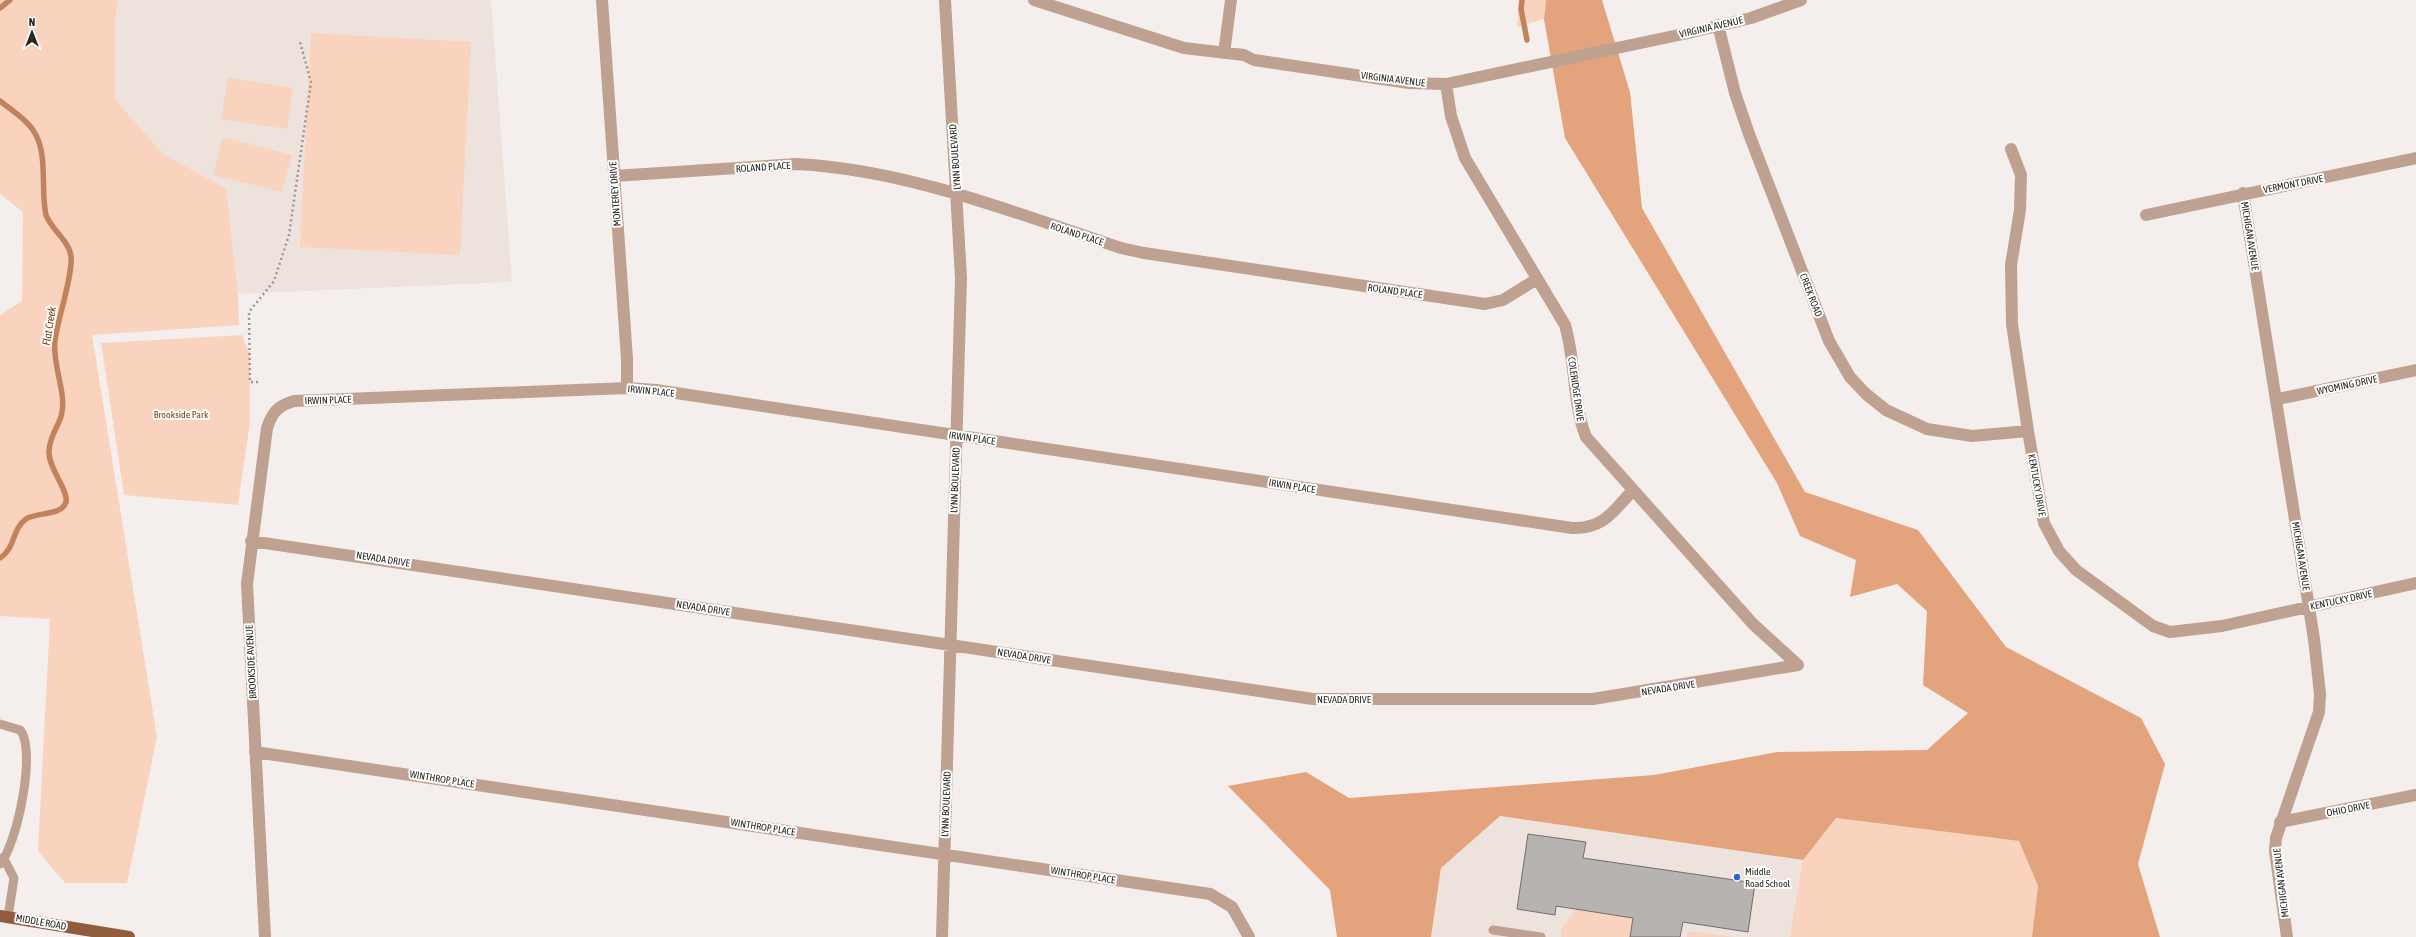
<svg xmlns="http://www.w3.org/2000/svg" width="2416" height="937" font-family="'Asap Condensed',sans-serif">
<rect width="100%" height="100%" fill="#f4efed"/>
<path fill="#eee2dc" d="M118 0H491L512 282 238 294 226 188 164 155 115 99V24Z
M1500 816 1802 860 1836 818 2032 937H1431L1441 868Z"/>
<path fill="#f9d3bd" d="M0 0H118L115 24V99L164 155 226 188 238 294 239 325 92 335 157 737 127 883H65L38 851 50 619 0 616V315L22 301 23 212 0 194Z
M1519 0H1546L1544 19 1517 27Z
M311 33 471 42 460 255 300 247 301 229 299 225 301 223Z
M228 78 293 88 287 129 221 119Z
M223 137 292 155 282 192 213 175Z
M242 335 250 354V422L238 505 124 495 101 343Z
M1836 818 2019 841 2038 886 2032 937H1790L1803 860Z
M1576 909 1633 918 1630 937H1561L1562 928Z
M1688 931 1733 937H1687Z"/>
<path fill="#e3a37c" d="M1546 0H1602L1630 92 1642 208 1805 492 1918 530 2006 647 2141 718 2165 764 2138 864 2160 937H2032L2038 886 2019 841 1836 818 1803 860 1500 816 1441 868 1431 937H1337L1330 890 1228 786 1306 772 1349 798 1654 775 1777 752 1927 750 1968 713 1923 685 1927 611 1897 584 1850 597 1856 560 1800 536 1777 483 1565 138 1544 19Z"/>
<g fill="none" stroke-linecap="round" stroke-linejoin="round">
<path stroke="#c1835d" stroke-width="5.5" d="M1522 0 1521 9 1527 40
M0 8 10 0
M0 101C11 110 25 118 33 130 49 153 40 189 46 215 51 229 69 241 71 256 73 275 58 318 55 340 52 364 66 391 62 412 60 426 50 433 49 451 48 468 69 491 66 502 62 516 36 512 26 519 12 529 15 549 0 558"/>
</g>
<path fill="#b7b3b0" stroke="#726e6c" d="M1528 834 1586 842 1583 858 1755 883 1748 932 1683 922 1680 937H1630L1633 918 1556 906 1555 915 1517 909Z"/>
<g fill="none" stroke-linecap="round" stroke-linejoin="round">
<path stroke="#999695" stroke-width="2.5" stroke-dasharray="2 3" stroke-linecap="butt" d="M258 382H250L249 312 274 281 289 235 311 82 300 42"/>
<path stroke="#bea190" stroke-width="9" d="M0 724 20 730C37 749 17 845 0 864
M0 858 4 859 14 878 8 917
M1493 930 1541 937"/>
<path stroke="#bea190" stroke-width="12" d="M602 0 627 359V388
M1034 0 1184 48 1244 55 1254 60 1409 83 1446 84 1688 33 1751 18 1801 0
M1718 25 1735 93 1749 134 1829 341 1850 377 1866 394 1886 410 1927 429 1972 436 2028 431
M1224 53 1231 0
M1446 84 1451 116 1465 158 1565 325C1576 362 1572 401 1586 437L1753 624 1798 665
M2011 149 2021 175 2020 210 2011 265 2012 324 2028 431 2044 523 2059 551 2076 570 2153 626 2170 632 2222 626 2416 583
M614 176 797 164C909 170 1015 213 1121 248L1144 253 1485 304 1503 300 1537 279
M2243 193 2314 639 2320 694 2319 712 2276 838 2275 851 2287 937
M2146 215 2416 158
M2278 399 2416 370
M251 541 1313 699H1593L1798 665
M255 752 1210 894 1232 907 1249 937
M2280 822 2416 795
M265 937 247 584 267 428C272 413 277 406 294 401L627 388 656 390 1572 528C1603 529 1613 512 1632 491
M942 937 961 278 945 0"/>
<path stroke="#8f5d3e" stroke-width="12" d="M0 916 129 937"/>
</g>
<circle fill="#2d64d2" stroke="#fefefd" stroke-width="1.5" cx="1737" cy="877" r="4"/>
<g text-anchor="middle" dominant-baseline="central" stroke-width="4" stroke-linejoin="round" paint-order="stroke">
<g font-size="10" fill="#282726" stroke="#fefefd">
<text transform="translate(1711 27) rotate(-13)">VIRGINIA AVENUE</text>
<text transform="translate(1393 79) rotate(7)">VIRGINIA AVENUE</text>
<text transform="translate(955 157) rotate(-94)">LYNN BOULEVARD</text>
<text transform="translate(763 167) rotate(-4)">ROLAND PLACE</text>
<text transform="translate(2293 184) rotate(-11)">VERMONT DRIVE</text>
<text transform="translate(615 194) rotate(-94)">MONTEREY DRIVE</text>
<text transform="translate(1077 234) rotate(18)">ROLAND PLACE</text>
<text transform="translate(2250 236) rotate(81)">MICHIGAN AVENUE</text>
<text transform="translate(1395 291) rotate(8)">ROLAND PLACE</text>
<text transform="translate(1811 295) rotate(69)">CREEK ROAD</text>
<text transform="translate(2347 385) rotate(-12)">WYOMING DRIVE</text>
<text transform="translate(1576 389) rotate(82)">COLERIDGE DRIVE</text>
<text transform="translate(651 391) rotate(6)">IRWIN PLACE</text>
<text transform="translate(328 400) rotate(-2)">IRWIN PLACE</text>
<text transform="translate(972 438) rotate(8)">IRWIN PLACE</text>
<text transform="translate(955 480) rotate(-88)">LYNN BOULEVARD</text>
<text transform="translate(2037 485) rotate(80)">KENTUCKY DRIVE</text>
<text transform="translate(1292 486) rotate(9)">IRWIN PLACE</text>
<text transform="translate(2301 556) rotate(81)">MICHIGAN AVENUE</text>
<text transform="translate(383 559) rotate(9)">NEVADA DRIVE</text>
<text transform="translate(2341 600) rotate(-12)">KENTUCKY DRIVE</text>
<text transform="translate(703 608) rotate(9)">NEVADA DRIVE</text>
<text transform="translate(1024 656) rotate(9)">NEVADA DRIVE</text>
<text transform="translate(251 662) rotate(-93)">BROOKSIDE AVENUE</text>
<text transform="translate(1668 688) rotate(-9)">NEVADA DRIVE</text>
<text x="1344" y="699">NEVADA DRIVE</text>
<text transform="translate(442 779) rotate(9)">WINTHROP PLACE</text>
<text transform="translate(946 804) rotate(-88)">LYNN BOULEVARD</text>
<text transform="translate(2348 809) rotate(-11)">OHIO DRIVE</text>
<text transform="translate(763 827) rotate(9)">WINTHROP PLACE</text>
<text transform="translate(1083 875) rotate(9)">WINTHROP PLACE</text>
<text transform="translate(2281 883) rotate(-97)">MICHIGAN AVENUE</text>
<text transform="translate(41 922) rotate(10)">MIDDLE ROAD</text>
</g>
<g font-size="10" fill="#793d12" stroke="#fefefd">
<text x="181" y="414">Brookside Park</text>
</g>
<g font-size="10" fill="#282726" stroke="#fefefd" text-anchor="start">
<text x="1745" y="871">Middle<tspan x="1745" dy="12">Road School</tspan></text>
</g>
<g font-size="11" font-style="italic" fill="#74390c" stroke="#fefefd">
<text transform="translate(49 326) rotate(-81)">Flat Creek</text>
</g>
</g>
<g transform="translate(32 32)" stroke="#fefefd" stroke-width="3" paint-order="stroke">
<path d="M0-3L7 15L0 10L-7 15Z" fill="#282726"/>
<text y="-6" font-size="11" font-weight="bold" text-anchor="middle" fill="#282726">N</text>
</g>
</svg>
